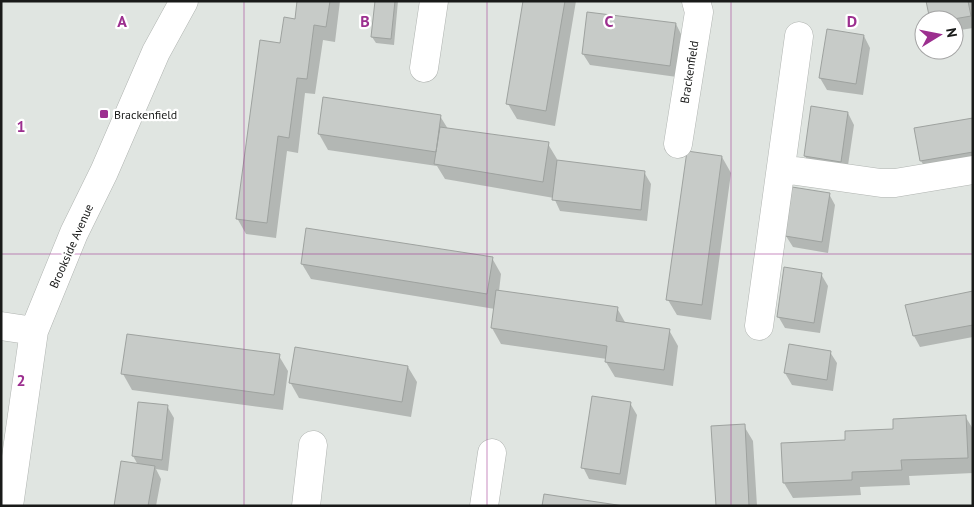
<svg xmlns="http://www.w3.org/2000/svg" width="974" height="507" font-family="'PT Sans',sans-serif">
<rect width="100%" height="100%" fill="#e0e5e1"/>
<path fill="#0003" d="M299 1H340L335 42 323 40 315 94 305 93 298 153 287 151 276 238 246 234 237 218 281 44 296 20Z
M376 1H398L394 45 376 43 372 37Z
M525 1H576L555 126 517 119 508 104Z
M927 1H972L973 28 954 31V20H931Z
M676 24 682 36 677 77 590 65 583 54Z
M828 30 864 36 870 48 863 95 827 90 820 78Z
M848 113 854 125 847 172 811 167 805 156Z
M440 116 448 129 548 144 557 159V162L644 172 651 184 647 221 560 211 554 198 445 179 437 166 328 150 319 134Z
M973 120V165L928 172 921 161Z
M722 157 731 173 711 320 677 315 668 300Z
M829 194 835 205 828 253 793 247 786 236Z
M492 258 501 274 499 291 617 308 626 324 669 330 678 346 673 386 615 377 606 362 607 359 501 344 492 328 495 309 311 279 302 264Z
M821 274 828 286 820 333 785 328 778 316Z
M973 292V337L920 347 914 336Z
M830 352 837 363 833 391 792 385 785 373Z
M279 356 288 371 283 410 132 390 123 374Z
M408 367 417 382 411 417 299 398 290 382Z
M139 403 167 406 174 418 168 471 156 469 161 479 156 506H115L138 465 133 456Z
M630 403 637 415 626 485 589 479 583 467Z
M965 416 973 429V473L909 476 910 485 860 487 861 495 793 498 784 483 847 442 895 430Z
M744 426 753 441 757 506H718Z"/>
<path fill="#c7cbc8" stroke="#9ea29f" d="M297 1H330L326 27 314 25 307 79 297 78 289 138 278 136 267 223 236 219 260 40 280 43 284 17 295 19Z
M375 1H395L391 39 371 37Z
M523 1H565L546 111 506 104Z
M926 1H968L971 16 948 20H930Z
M587 12 676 23 670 66 582 54Z
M827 29 864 35 856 84 819 78Z
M323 97 441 115 436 152 318 134Z
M811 106 848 112 841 162 804 156Z
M973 118V152L920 161 914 128Z
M440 127 549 142 543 182 434 164Z
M687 151 722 156 702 305 666 300Z
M557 160 645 171 641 210 552 200Z
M792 187 830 193 822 242 785 236Z
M306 228 493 257 487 294 301 264Z
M784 267 822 273 814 323 777 317Z
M496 290 618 307 616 321 670 329 664 370 605 362 607 346 491 328Z
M973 291V325L913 336 905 305Z
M127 334 280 354 274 395 121 374Z
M789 344 831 351 827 380 784 373Z
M295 347 408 366 402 402 289 383Z
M592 396 631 402 620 474 581 468Z
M138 402 168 405 162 460 132 456Z
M966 415 968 458 901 460 902 470 852 472V480L783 483 781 443 845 440V431L893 429V419Z
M745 424 749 506H716L711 426Z
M121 461 155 466 148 506H114Z
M544 494 624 506H542Z"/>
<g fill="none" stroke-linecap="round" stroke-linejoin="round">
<g stroke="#b0b4b1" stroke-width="29">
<path id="minor" d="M424 68 434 1
M678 144 699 12 696 1
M782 169 881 183H895L973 170
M1 326 34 331
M759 326 799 36
M9 506 34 331 74 233 104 172 156 52 184 1
M306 506 313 445
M484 506 492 453"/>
</g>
<use href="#minor" stroke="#fff" stroke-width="28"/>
</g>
<path fill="none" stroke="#9c2f8f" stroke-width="1" stroke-opacity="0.55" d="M244 1V506M487 1V506M731 1V506M1 254H973"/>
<rect fill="#9c2f8f" stroke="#fff" stroke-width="2" x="99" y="109" width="10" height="10" rx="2.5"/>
<g text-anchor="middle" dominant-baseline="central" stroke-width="4.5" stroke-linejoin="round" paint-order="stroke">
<g font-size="12" fill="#191a19" stroke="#fff">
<text transform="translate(689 72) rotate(-81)">Brackenfield</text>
<text transform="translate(71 246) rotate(-66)">Brookside Avenue</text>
</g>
<g font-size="12" fill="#191a19" stroke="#fff" text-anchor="start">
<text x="114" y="114">Brackenfield</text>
</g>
</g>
<g font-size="16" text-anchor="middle" font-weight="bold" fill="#9c2f8f" stroke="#fff" stroke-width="4.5" stroke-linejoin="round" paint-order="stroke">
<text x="122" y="27">A</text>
<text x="365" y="27">B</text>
<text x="609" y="27">C</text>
<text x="852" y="27">D</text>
<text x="21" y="132">1</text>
<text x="21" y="386">2</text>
</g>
<rect width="974" height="507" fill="none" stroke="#191a19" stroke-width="5"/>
<g transform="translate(939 35) rotate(80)"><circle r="24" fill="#ffffff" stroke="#a3a3a3"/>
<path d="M0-4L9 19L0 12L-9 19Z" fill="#9c2f8f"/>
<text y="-8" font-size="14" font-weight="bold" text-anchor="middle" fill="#191a19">N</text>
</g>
</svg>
